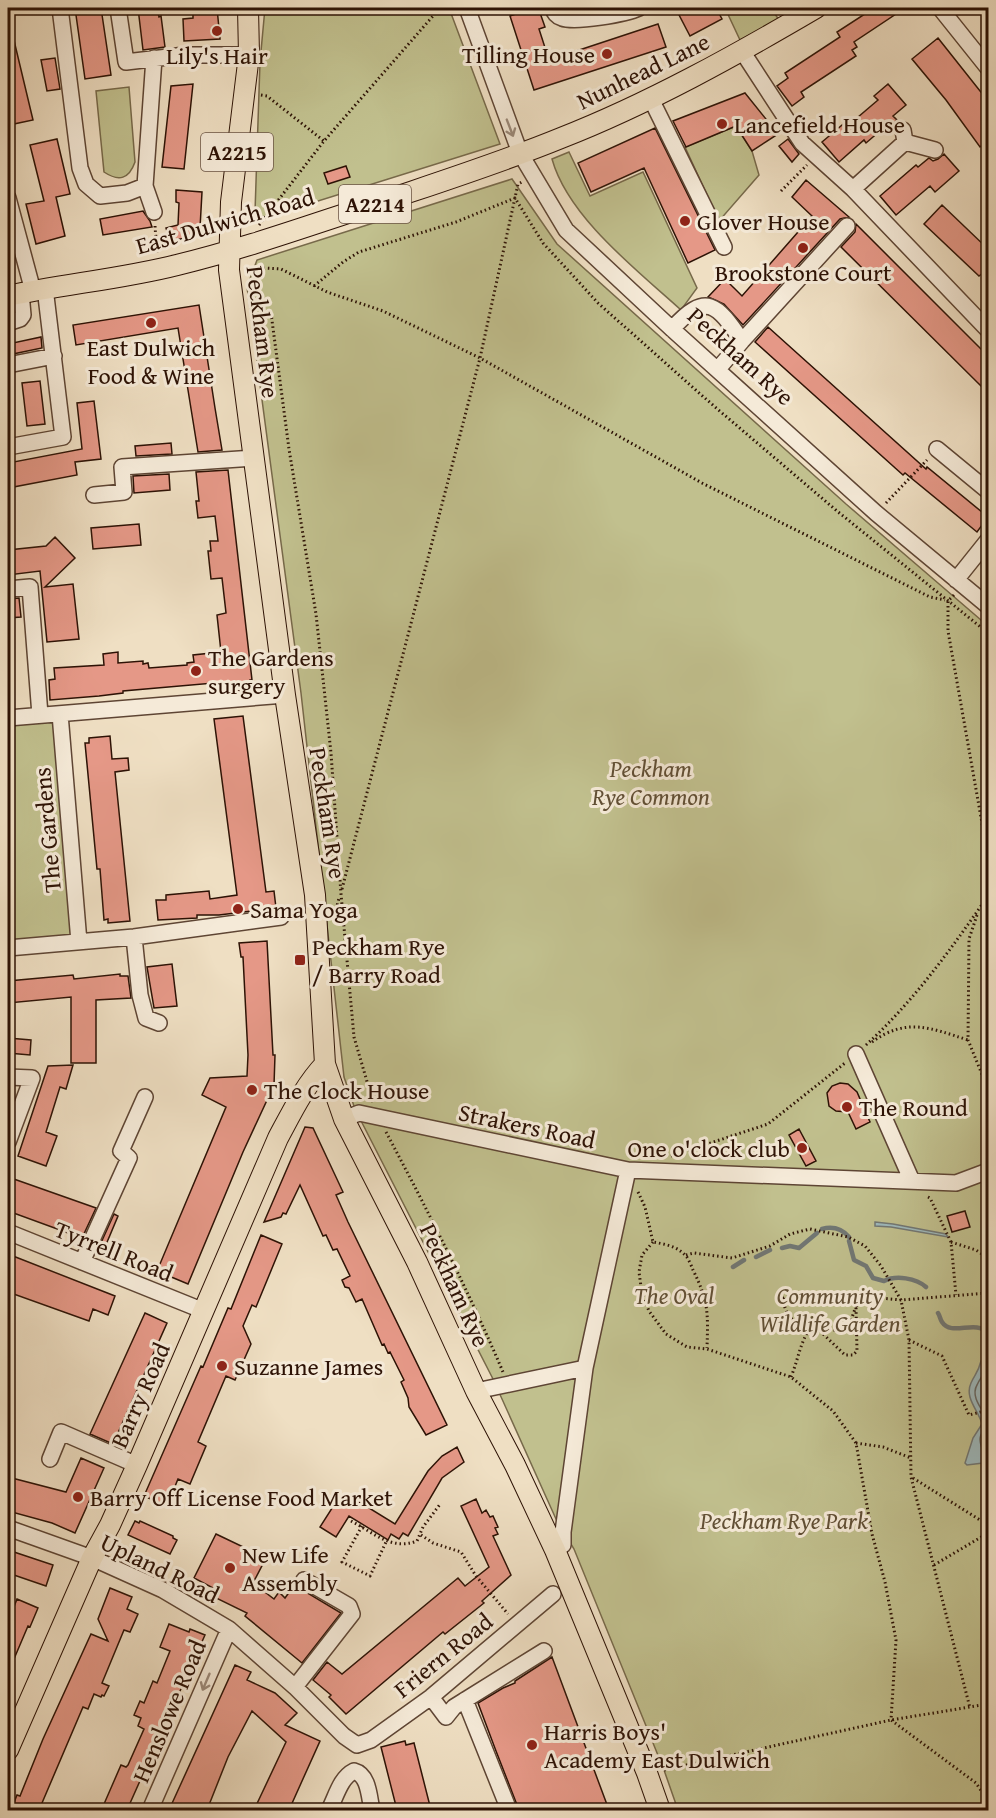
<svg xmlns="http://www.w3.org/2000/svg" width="996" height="1818" font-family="'Gentium Book Plus',serif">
<rect width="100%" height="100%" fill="#efdfc3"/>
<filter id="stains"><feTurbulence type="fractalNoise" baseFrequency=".00333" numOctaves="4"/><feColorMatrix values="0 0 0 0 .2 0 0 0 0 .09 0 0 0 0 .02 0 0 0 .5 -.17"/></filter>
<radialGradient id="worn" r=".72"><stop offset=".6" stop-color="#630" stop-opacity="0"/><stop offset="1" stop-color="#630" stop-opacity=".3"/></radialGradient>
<path fill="#c1c08e" stroke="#77694a" stroke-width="1.5" d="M265 8H449L500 144 267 217 259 216 255 212 260 62Z
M725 8H771L779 20 740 40Z
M129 87 135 162C129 179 119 182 104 172L96 91Z
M736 126 752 151 759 175 719 221 685 147Z
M569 152 590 196 643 172 697 288 681 310C637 270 568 217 552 159Z
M512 179 557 244 846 504 988 626V1810H678L664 1770 574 1549 556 1519 493 1379 355 1109 344 1077 301 693 247 287 257 260Z
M57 719 74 937 8 943V723Z"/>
<path fill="#9ebabe" stroke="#717774" stroke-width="1.5" d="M875 1222 893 1224 946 1234 948 1237 891 1227 875 1226Z
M988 1360V1423C973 1445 983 1439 984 1461L983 1463 967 1465 965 1463 973 1438 982 1424C979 1411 964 1398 971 1383 975 1374 978 1373 981 1361Z"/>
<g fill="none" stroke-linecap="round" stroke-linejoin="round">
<path stroke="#666662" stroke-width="1.5" d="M988 1366 986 1367C984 1375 980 1378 977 1385 970 1397 983 1410 988 1420"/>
<path stroke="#717774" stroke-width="4.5" d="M822 1229C833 1226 842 1229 849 1237
M849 1241 854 1260 866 1266 873 1278 884 1281C896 1275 916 1278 926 1287
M782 1248 790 1246 799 1248 817 1233
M756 1257 770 1250
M733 1267 744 1260
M938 1313C940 1316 940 1319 942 1322 952 1337 975 1319 988 1333"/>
</g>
<path fill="#e59887" stroke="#2d1205" stroke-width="1.5" d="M75 8H101L111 75 85 79Z
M138 8H157L159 17 161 16 165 47 143 50Z
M193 8H217L220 39 184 41 183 19 193 18Z
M683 8H716L722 19 690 36 677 11Z
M874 8H905L854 42 857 47 852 50 856 56 801 92 804 97 792 106 777 86 788 78 785 73 840 37 837 32Z
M530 9 531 12 539 10 545 27 539 29 549 60 658 24 666 47 534 90 510 16Z
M12 32 33 120 9 125 8 118V33Z
M938 38 988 101V140L980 147 946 100 912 59Z
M55 58 60 89 47 91 41 60Z
M193 84 184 169 162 167 171 86Z
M888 84 906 105 893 116 897 120 882 133 880 131 866 143 864 140 839 162 822 142 848 120 851 123 878 100 874 96Z
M745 93 778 134 752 151 736 126 686 147 673 121Z
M655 128 715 250 688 263 644 168 591 192 578 163Z
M57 139 70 194 56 197 65 236 36 244 26 204 44 201 30 145Z
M788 139 799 154 792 162 779 146Z
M944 154 959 171 935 192 930 186 896 215 880 196 916 165 918 167 929 158 933 161 938 159Z
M346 166 350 177 328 184 324 173Z
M806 180 849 217 840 219 743 325 724 304 708 297 725 279 742 296 812 216 792 197Z
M176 190 202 192 200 228 196 236 170 241 166 228 178 225 179 203 176 202Z
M942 205 988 249V278L983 273 979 276 924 224Z
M143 211 150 221 152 227 103 235 100 219Z
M856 224 988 356V379L981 386 841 247 855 232Z
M199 305 215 408 222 450 198 452 178 328 76 345 73 325Z
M768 327 926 469 927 467 988 517 977 532 905 473 903 475 755 342Z
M41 337 42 348 8 355V344Z
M40 381 45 424 27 426 22 383Z
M94 401 101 459 75 462 77 475 8 488V463L82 449 77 403Z
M171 443 172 454 136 456 135 446Z
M228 470 252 680H250V682L225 685V682L123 691V693L99 696 50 700 49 680 55 679 54 668 104 665 103 654 118 652V663L143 661V664L148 663 149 668 187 665V663L194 662 193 655 221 652 217 615 226 613 222 578 211 579 208 551H211L210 541H218L215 516 198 518 196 501H199L196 472Z
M169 474 170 490 134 493 133 476Z
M139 524 141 545 93 549 91 528Z
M55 537 75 558 45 587 73 584 79 639 47 642 40 571 8 575V550L46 546Z
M19 598 21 617 8 618V599Z
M243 716 266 892 274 891 276 908 219 915H197V918L158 920 156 900H166V895L209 891 210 899 237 895 214 719Z
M110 736 112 759 128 758 129 770 115 772 130 921 108 923V919L104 920 100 869H97L85 743H89V738Z
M267 941 273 1055H275L274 1085 243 1152 188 1284 157 1271 226 1107 202 1095 210 1078 247 1076 248 1055 243 957H241L239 943Z
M172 964 177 1006 154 1008 147 967Z
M120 974V976H128L131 998 96 1000V1063H71V997L8 1003V981L73 975 74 979Z
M8 1038 31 1040 30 1055 8 1053Z
M73 1065 66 1089 60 1087 46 1132 57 1136 46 1166 18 1156 48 1066Z
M840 1083 848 1084 857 1092 870 1122 856 1129 848 1112 836 1111 829 1106 827 1093 832 1086Z
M305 1127 313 1128 343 1192 336 1195 348 1222 447 1425 426 1435 409 1407 408 1398 401 1382 404 1380 390 1352 388 1353 384 1344 382 1345 362 1299 356 1302 349 1288 345 1287 342 1280 350 1276 337 1249 333 1250 326 1235 323 1236 300 1185 286 1214 283 1213 281 1217 264 1222Z
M799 1129 816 1161 806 1166 789 1135Z
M11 1178 96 1208 82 1238 8 1211V1187Z
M965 1211 970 1227 952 1232 947 1216Z
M114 1214 118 1216 105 1247 100 1245Z
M261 1235 282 1244 256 1307 252 1305 243 1326 251 1344 235 1380 226 1376 198 1442 206 1446 190 1484 178 1479 167 1506 144 1496 201 1366 203 1367 228 1308 231 1309Z
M13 1256 115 1296 108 1315 93 1309 89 1321 8 1292V1269Z
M145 1313 167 1323 113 1444 90 1434Z
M457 1447 464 1462 442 1478 408 1536 403 1533 399 1539 391 1534 388 1540 349 1516 336 1537 320 1527 334 1505 339 1508 348 1495 395 1524 428 1471 442 1456Z
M81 1458 104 1468 75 1533 52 1523 8 1511V1477L66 1492Z
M476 1499 482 1513 486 1510 490 1517 493 1516 498 1527 495 1528 498 1534 493 1536 511 1575 482 1601 484 1603 445 1634 443 1632 346 1714 329 1697 331 1695 313 1680 327 1662 342 1674 458 1578 465 1586 489 1567 461 1506Z
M135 1521 139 1523 140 1521 173 1536V1538L177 1540 170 1554 128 1535Z
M216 1534 266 1558 253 1583 274 1599 279 1592 285 1598 295 1584 299 1588 341 1613 302 1663 245 1616 247 1613 214 1597 217 1590 194 1578Z
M14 1552 53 1565 46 1586 8 1573Z
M110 1588 132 1597 127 1609 138 1614 130 1632 124 1630 102 1683 109 1686 104 1696 102 1695 101 1697 94 1694 88 1709 83 1707 39 1810H11L17 1795 20 1796 43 1739 91 1634 108 1641 98 1619Z
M17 1599 38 1608 30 1627 28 1626 8 1673V1622Z
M169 1624 189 1632 190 1629 205 1635 127 1810H107L109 1806 104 1804 121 1765 126 1767 128 1765 144 1729 138 1726 141 1718 134 1715 140 1701 144 1703 153 1681 157 1683 170 1651 160 1647Z
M552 1657 609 1810H519L496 1751 478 1703 503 1688 515 1683V1681Z
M235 1665 251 1672 247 1680 275 1693 297 1713 285 1725 320 1741 289 1810H254L286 1742 252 1711 228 1757 207 1810H169Z
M405 1741 406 1745 414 1743 430 1806 415 1810H397L381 1747Z"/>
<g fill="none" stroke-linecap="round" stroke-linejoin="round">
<g stroke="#5e4534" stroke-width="18">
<path id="minor" d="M60 8 80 168 86 184 100 196 127 193 145 186 154 58
M118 8 126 62 185 55H249
M467 8 520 153 566 230 672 329 876 513 988 606
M553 8C554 13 556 16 562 18 575 23 626 14 639 8
M940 8 988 68
M742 51 802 143 853 189 988 330
M650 97 724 247
M905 142 935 150
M145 186 154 212
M853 189 905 142 903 130
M8 198 33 291
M8 323 20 319 23 315 21 293
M672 329C706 291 717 304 742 341L718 369
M742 341 847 226
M8 365 54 356
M8 447 63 437 45 288
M937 449 988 491
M94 495 124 492 122 467 254 458
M956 580 988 540
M8 589 30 587 40 715
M60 714 79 942
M8 718 285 695
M134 937 140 995 146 1018 159 1023
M8 948 134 937 281 917
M856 1054 912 1181
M8 1077 32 1078 8 1142
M344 1119 359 1113 628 1170 956 1183 988 1171
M8 1232 204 1311
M82 1262 129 1158 121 1151 145 1097
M476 1391 585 1368
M50 1459 61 1432 137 1465
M8 1528 92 1558 163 1590 229 1629 295 1687 344 1736 357 1745 371 1740 431 1697 553 1594
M563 1545V1532L585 1368 628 1170
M295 1687 352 1614 349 1606 304 1580
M431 1697 446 1717 454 1707 544 1651
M465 1700 509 1810
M150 1810 229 1629
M329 1810C336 1797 340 1778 354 1771 369 1775 369 1797 372 1810"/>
</g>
<g stroke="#2d1205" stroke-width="22">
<path id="major" d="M248 8 249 55 231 202 229 270 285 695 315 895 325 1064 344 1119 417 1262 476 1391 515 1465 555 1550 647 1773 660 1810
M8 296C64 284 122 279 177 265 239 250 299 229 360 209 427 186 495 165 561 138 648 104 736 55 816 8
M8 1750 92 1558 110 1525 137 1465 278 1138C292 1112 305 1085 325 1064"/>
</g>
<path stroke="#2d1205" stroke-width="3" stroke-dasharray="1.5 3" stroke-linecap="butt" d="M261 95 267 96 324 141
M781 191 807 165
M259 225 324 141 440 8
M155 226 157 253
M246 273 265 268 281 269 327 292 383 311 480 358 702 483 930 597 945 600
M314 286 343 262 359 252 456 222 515 198 543 243 598 303 715 407 837 511 988 633
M271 313 289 449 316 614 331 753 341 894 354 1037 373 1102
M886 503 927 460
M954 595 948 601V631L988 857
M342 889 480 358 518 184 522 182
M977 915 969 939 968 1040 988 1089
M334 918 339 898
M872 1042C907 1017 930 1028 968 1040
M866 1045C914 1001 951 949 988 896
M386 1132C428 1211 468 1290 503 1372
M671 1156 768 1124 845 1063
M638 1192 645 1207 653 1242C664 1244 676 1246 684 1254 688 1257 691 1265 693 1270 709 1302 708 1314 707 1348
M928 1197 930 1198 951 1242 956 1295
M653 1242 642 1255 639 1272 642 1294 649 1311 666 1334 687 1347 707 1349 791 1377 833 1411 856 1443 872 1534 885 1582 896 1640 891 1720 976 1783 988 1801
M951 1242 976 1250 988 1258
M686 1255 694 1253 732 1258 770 1246 790 1234 810 1229 848 1237 865 1246 881 1266 901 1300 909 1340 911 1477 970 1708
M8 1257 11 1248
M856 1306 849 1326C827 1337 782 1329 784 1298 810 1288 833 1292 856 1306L880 1298 901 1300 988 1293
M820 1331 845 1355H853L857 1351 856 1308
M909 1340 942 1356 969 1415 988 1410
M791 1377C798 1360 800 1343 810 1328
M856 1443 883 1447 911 1458
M913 1478 988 1525
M351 1521C373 1532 391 1551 417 1541L423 1527 441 1503
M362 1526 342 1562 370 1576 386 1542
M421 1535 433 1543 461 1552 476 1576 508 1614
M934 1565 988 1533
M664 1770 891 1720 988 1704"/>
<use href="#minor" stroke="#f5ead8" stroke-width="15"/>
<use href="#major" stroke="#efdfc3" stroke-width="20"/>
</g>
<defs><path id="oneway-shaft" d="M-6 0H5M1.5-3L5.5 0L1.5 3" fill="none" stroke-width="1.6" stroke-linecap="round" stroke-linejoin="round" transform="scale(1.5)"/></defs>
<g stroke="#9b8979">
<use href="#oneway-shaft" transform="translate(510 128) rotate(69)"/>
<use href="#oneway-shaft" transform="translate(206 1682) rotate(113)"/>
</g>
<g fill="#8f2418" stroke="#f5ead8" stroke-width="2">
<circle cx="217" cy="31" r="6"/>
<circle cx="607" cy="54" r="6"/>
<circle cx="722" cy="124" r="6"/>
<circle cx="685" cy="221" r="6"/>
<circle cx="803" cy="248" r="6"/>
<circle cx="151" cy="323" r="6"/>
<circle cx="196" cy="671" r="6"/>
<circle cx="238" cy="909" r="6"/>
<rect x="294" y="954" width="12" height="12" rx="3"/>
<circle cx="252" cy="1090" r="6"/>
<circle cx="847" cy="1107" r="6"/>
<circle cx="802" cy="1148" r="6"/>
<circle cx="222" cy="1366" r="6"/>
<circle cx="78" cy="1497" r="6"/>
<circle cx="230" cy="1568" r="6"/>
<circle cx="532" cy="1745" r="6"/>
</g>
<g text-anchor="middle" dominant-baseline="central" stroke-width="6" stroke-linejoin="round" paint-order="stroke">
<g fill="#f5ead8" stroke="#695344" stroke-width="1.5">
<rect x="201" y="133" width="72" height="38" rx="4.5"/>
<rect x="339" y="185" width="72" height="38" rx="4.5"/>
</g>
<g font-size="22" font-weight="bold" fill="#2d1205">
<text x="237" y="152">A2215</text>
<text x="375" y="204">A2214</text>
</g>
<g font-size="24" fill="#2d1205" stroke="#f5ead8" text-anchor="start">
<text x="595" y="54" text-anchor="end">Tilling House</text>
<text x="217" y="55" text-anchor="middle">Lily's Hair</text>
<text x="734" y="124">Lancefield House</text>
<text x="697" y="221">Glover House</text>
<text x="803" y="272" text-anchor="middle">Brookstone Court</text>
<text x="151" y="347" text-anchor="middle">East Dulwich<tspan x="151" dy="28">Food &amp; Wine</tspan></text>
<text x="208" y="657">The Gardens<tspan x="208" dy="28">surgery</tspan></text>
<text x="250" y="909">Sama Yoga</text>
<text x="312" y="946">Peckham Rye<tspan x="312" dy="28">/ Barry Road</tspan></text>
<text x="264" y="1090">The Clock House</text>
<text x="859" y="1107">The Round</text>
<text x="790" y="1148" text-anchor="end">One o'clock club</text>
<text x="234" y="1366">Suzanne James</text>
<text x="90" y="1497">Barry Off License Food Market</text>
<text x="242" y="1554">New Life<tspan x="242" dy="28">Assembly</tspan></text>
<text x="544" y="1731">Harris Boys'<tspan x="544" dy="28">Academy East Dulwich</tspan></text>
</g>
<g font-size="24" fill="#2d1205" stroke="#f5ead8">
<text transform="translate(643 71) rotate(-26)">Nunhead Lane</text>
<text transform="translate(225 221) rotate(-16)">East Dulwich Road</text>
<text transform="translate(263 332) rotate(83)">Peckham Rye</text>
<text transform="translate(741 356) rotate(42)">Peckham Rye</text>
<text transform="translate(328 813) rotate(81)">Peckham Rye</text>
<text transform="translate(47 830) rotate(-95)">The Gardens</text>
<text transform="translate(527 1126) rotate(12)">Strakers Road</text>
<text transform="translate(114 1251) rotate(22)">Tyrrell Road</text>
<text transform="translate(455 1285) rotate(65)">Peckham Rye</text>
<text transform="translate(140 1395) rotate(-66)">Barry Road</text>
<text transform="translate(160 1568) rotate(26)">Upland Road</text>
<text transform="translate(443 1655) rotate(-39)">Friern Road</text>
<text transform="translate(169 1711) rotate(-67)">Henslowe Road</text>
</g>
<g font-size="24" font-style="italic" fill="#614f35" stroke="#f5ead8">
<text x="651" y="768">Peckham<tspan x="651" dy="28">Rye Common</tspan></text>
<text x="674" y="1295">The Oval</text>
<text x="830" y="1295">Community<tspan x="830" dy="28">Wildlife Garden</tspan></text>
<text x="784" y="1520">Peckham Rye Park</text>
</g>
</g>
<rect width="996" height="1818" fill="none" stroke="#efdfc3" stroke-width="30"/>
<rect x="9" y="9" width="978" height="1800" fill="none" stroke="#2d1205" stroke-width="3"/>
<rect x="15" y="15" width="966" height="1788" fill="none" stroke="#2d1205" stroke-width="1.5"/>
<rect width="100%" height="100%" filter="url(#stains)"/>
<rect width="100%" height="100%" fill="url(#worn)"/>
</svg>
